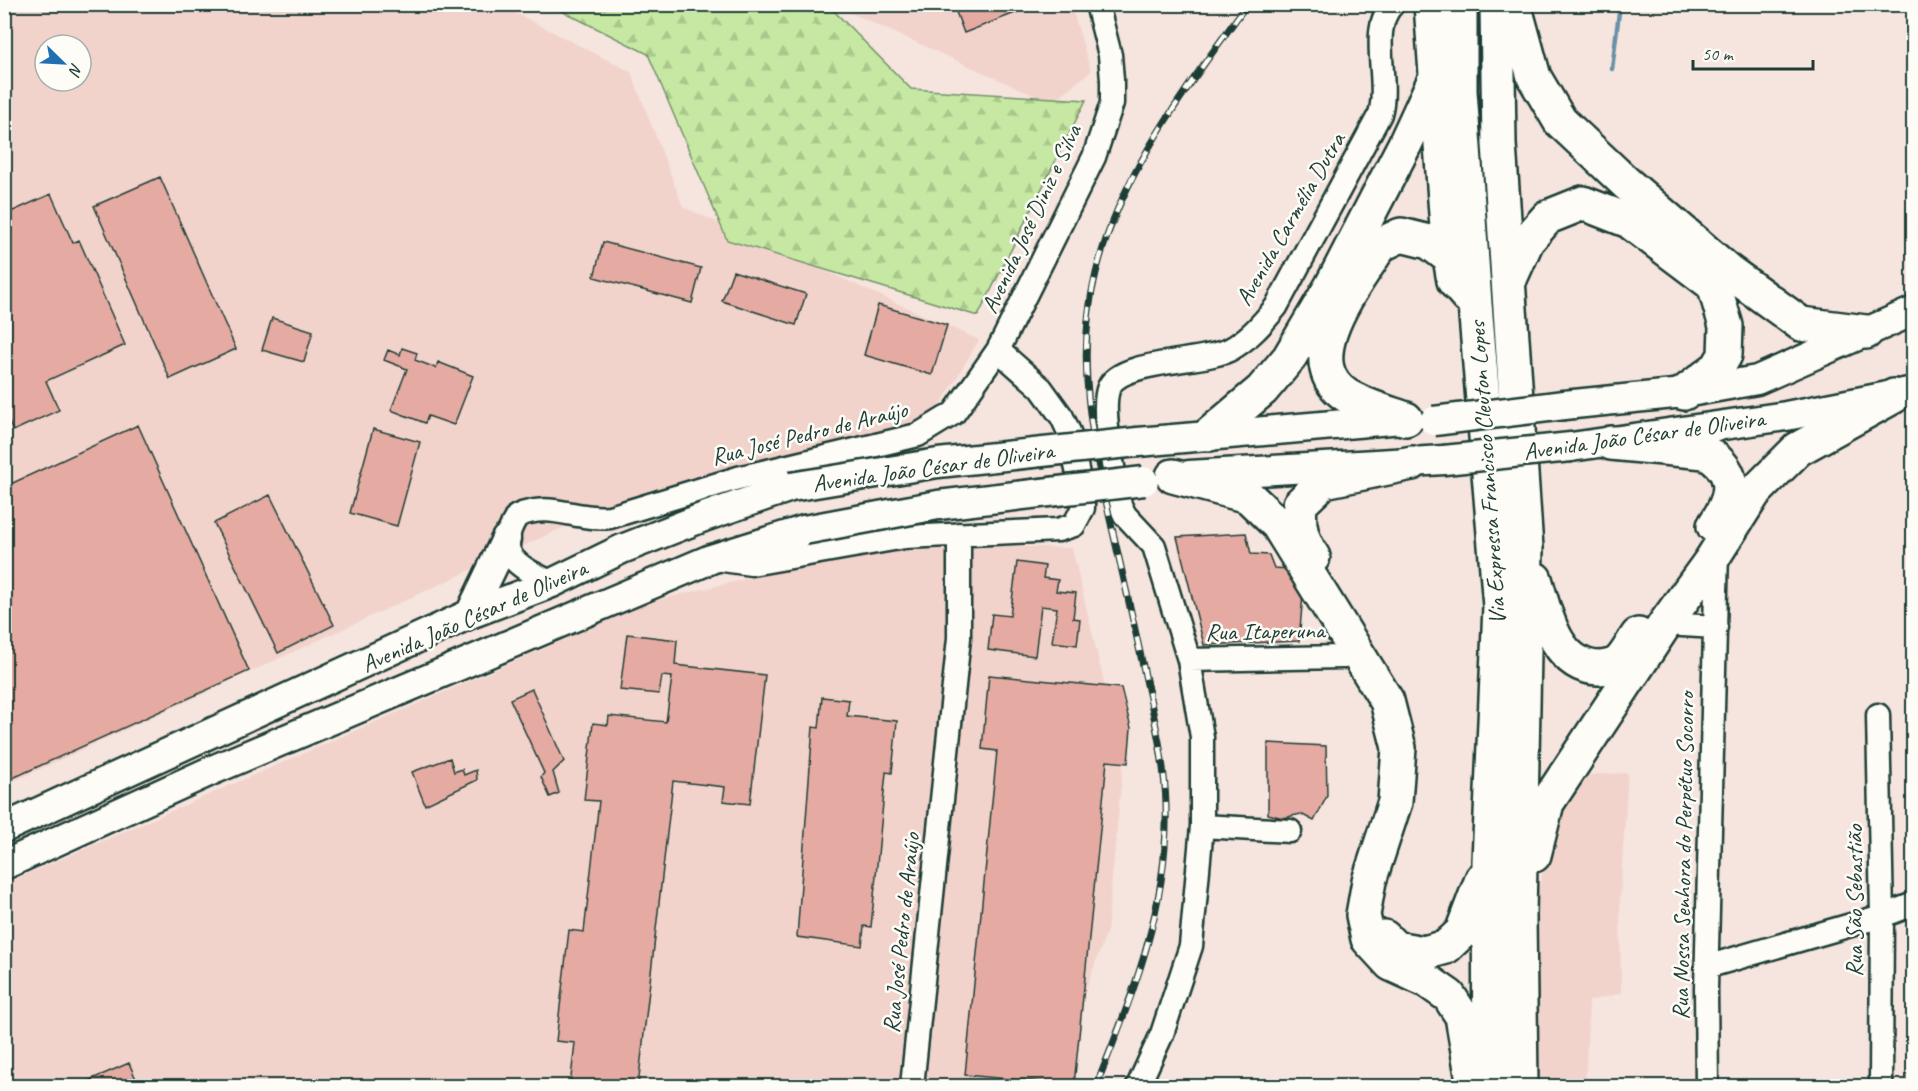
<svg xmlns="http://www.w3.org/2000/svg" width="1918" height="1091" font-family="Caveat,sans-serif">
<defs>
<pattern id="forest-firs" width="22" height="20" patternUnits="userSpaceOnUse" patternTransform="scale(1.5)"><rect width="22" height="20" fill="#c6e8a2"/><path d="M5 1l3.5 6h-7zM16 11l3.5 6h-7z" fill="#aac88c"/></pattern>
</defs>
<rect width="100%" height="100%" fill="#f6e4de"/>
<filter id="ink" filterUnits="userSpaceOnUse"><feTurbulence type="fractalNoise" baseFrequency=".0167" numOctaves="2"/><feDisplacementMap in="SourceGraphic" scale="12" xChannelSelector="R" yChannelSelector="G"/><feConvolveMatrix kernelMatrix="1 2 1 2 8 2 1 2 1" color-interpolation-filters="sRGB"/></filter>
<g filter="url(#ink)">
<path fill="#f1d3cc" fill-rule="evenodd" d="M4 5H500L631 72 683 207 979 340 928 426 599 511 5 785ZM45 45H81V81H45Z
M833 5H1071L1091 71 1051 103Z
M898 543 1072 548 1123 763 1107 931 1051 1086H5L4 884 653 601Z
M1628 773 1620 897 1621 993 1589 1001 1585 1086H1529L1530 921 1560 808 1583 775Z"/>
<path fill="url(#forest-firs)" stroke="#72926b" stroke-width="1.5" d="M550 5H828L911 89 1086 100 978 316 727 240 648 54Z"/>
<g fill="none" stroke-linecap="round" stroke-linejoin="round">
<path stroke="#6891a7" stroke-width="4.5" d="M1612 69 1620 4"/>
</g>
<path fill="#e5aba2" stroke="#1f3d34" stroke-width="1.5" d="M953 4H1038L964 33Z
M160 177 236 349 170 379 94 206Z
M51 194 73 243 79 240 125 345 46 381 59 410 13 431 4 412V215Z
M603 242 701 268 692 303 594 277Z
M733 271 806 294 796 325 722 301Z
M878 305 947 325 932 375 864 355Z
M272 318 313 331 304 362 262 350Z
M402 348 417 353 415 360 436 368 438 362 473 376 454 425 428 416 425 423 391 410 407 369 384 360 388 350 400 355Z
M138 425 249 671 4 782V487Z
M373 429 420 442 397 526 350 513Z
M270 495 334 625 278 653 214 523Z
M1246 533 1251 554 1269 555 1274 568 1305 570 1299 641 1204 645 1177 537Z
M1017 562 1045 566 1043 578 1058 580 1056 591 1076 593 1073 618 1080 619 1077 645 1052 642 1057 608 1041 606 1035 656 988 650 992 614 1010 616Z
M627 634 677 640 675 665 765 675 750 804 723 801 725 787 673 781 638 1086H570L575 1043 556 1041 569 930 584 932 599 801 584 800 593 723 608 725 609 716 666 722 672 677 662 676 659 694 620 690Z
M989 675 1121 688 1131 728 1128 763 1107 761 1074 1085 965 1075 997 751 982 749Z
M532 689 564 761 553 772 559 793 550 797 541 777 544 773 510 699Z
M822 697 849 700 847 716 897 721 892 773 886 772 871 927 864 926 862 946 797 937 813 727 819 728Z
M1268 743 1326 746 1327 796 1314 821 1301 814 1283 818 1268 814Z
M450 758 454 772 462 769 464 775 476 770 477 780 425 805 412 772Z
M129 1063 139 1086H76Z"/>
<g fill="none" stroke-linecap="round" stroke-linejoin="round">
<g stroke="#1f3d34" stroke-width="27">
<path id="minor" d="M716 559 751 564 905 537 1058 530 1074 525 1083 508V498L1069 432 1062 417 1041 388 998 350
M552 583C520 567 492 556 517 516 552 501 575 521 610 517L738 478 918 435 954 413 998 350 1094 157 1112 103V80L1110 55 1097 4
M1665 624 1716 627
M1189 660 1343 657
M1878 715 1882 916 1881 1086
M1202 826 1290 831
M1706 967 1882 916 1914 904
M912 1086 959 638V534
M1138 1086 1162 1034 1191 946 1202 826V737L1189 660 1154 546 1125 515 1120 505C1116 478 1099 410 1109 387 1121 360 1201 363 1229 350 1248 340 1262 324 1276 307L1380 114C1390 80 1368 28 1393 4
M1707 1086 1706 989 1717 551"/>
</g>
<g stroke="#1f3d34" stroke-width="33">
<path id="major" d="M1564 405 1684 393 1757 380 1914 311
M1138 442 1402 419
M1571 447 1786 416 1914 391
M1189 475 1444 460
M470 614 506 539
M4 828 470 614 552 583 622 549 704 517 791 487
M4 865 215 769 711 559 804 530"/>
</g>
<g stroke="#1f3d34" stroke-width="38">
<path id="highway" d="M1431 4 1448 242
M1460 4V91L1475 304 1500 606 1489 861 1490 1086
M1497 4 1499 144 1526 548 1519 916 1521 1086
M1514 4 1534 77 1560 121 1626 183 1728 271 1801 324 1866 332
M1510 279 1527 241 1548 217 1583 203 1629 221 1714 285 1726 326 1725 355 1718 367 1684 393
M1406 419C1386 412 1364 406 1346 395 1295 361 1354 287 1375 253L1382 244 1401 235 1429 242 1450 258 1454 281 1468 297
M1210 434 1262 390 1289 358 1331 287 1405 144 1435 79
M1611 443 1705 452C1739 472 1734 497 1714 526
M1173 476 1248 496 1278 525 1387 701 1399 748 1395 802 1369 881 1363 915 1368 939 1391 964 1426 980 1449 996 1462 1016 1474 1086
M1313 557C1301 539 1298 525 1300 504L1324 481 1412 463
M1535 579C1545 612 1555 666 1598 668 1604 668 1615 666 1619 662 1627 655 1632 643 1638 635
M1534 855 1547 803 1665 624 1710 562 1754 493 1798 449 1894 396
M1384 937 1395 948 1424 953 1446 947 1462 932 1482 879"/>
</g>
<use href="#minor" stroke="#fdfcf7" stroke-width="22"/>
<use href="#major" stroke="#fdfcf7" stroke-width="28"/>
<use href="#highway" stroke="#fdfcf7" stroke-width="33"/>
<g stroke="#1f3d34" stroke-width="7">
<path id="rail" d="M1096 1086C1133 996 1169 904 1166 805 1165 763 1155 721 1146 680 1135 629 1124 579 1112 528 1093 444 1074 360 1096 273 1121 171 1187 89 1247 4"/>
</g>
<use href="#rail" stroke="#fdfcf7" stroke-width="4.5" stroke-dasharray="14" stroke-linecap="butt"/>
<g stroke="#1f3d34" stroke-width="33" stroke-linecap="butt">
<path id="major-bridge" d="M1434 421 1564 405
M1444 460 1571 447
M791 487 938 463 1138 442
M804 530 938 505 1144 481"/>
</g>
<use href="#major-bridge" stroke="#fdfcf7" stroke-width="28"/>
</g>
</g>
<g text-anchor="middle" dominant-baseline="central" stroke-width="5" stroke-linejoin="round" paint-order="stroke">
<g font-size="24" fill="#1f3d34" stroke="#fdfcf7">
<text transform="translate(1031 219) rotate(-65)">Avenida José Diniz e Silva</text>
<text transform="translate(1290 219) rotate(-60)">Avenida Carmélia Dutra</text>
<text transform="translate(809 433) rotate(-14)">Rua José Pedro de Araújo</text>
<text transform="translate(1644 435) rotate(-8)">Avenida João César de Oliveira</text>
<text transform="translate(933 467) rotate(-8)">Avenida João César de Oliveira</text>
<text transform="translate(1487 473) rotate(-94)">Via Expressa Francisco Cleuton Lopes</text>
<text transform="translate(474 616) rotate(-24)">Avenida João César de Oliveira</text>
<text transform="translate(1265 631) rotate(-1)">Rua Itaperuna</text>
<text transform="translate(1683 856) rotate(-89)">Rua Nossa Senhora do Perpétuo Socorro</text>
<text transform="translate(1854 901) rotate(-90)">Rua São Sebastião</text>
<text transform="translate(901 933) rotate(-84)">Rua José Pedro de Araújo</text>
</g>
</g>
<rect width="1918" height="1091" fill="none" stroke="#fdfcf7" stroke-width="24"/>
<rect x="12" y="12" width="1894" height="1067" fill="none" stroke="#1f3d34" stroke-width="2" filter="url(#ink)"/>
<g transform="translate(63 63) rotate(114)"><circle r="28" fill="#fdfcf7" stroke="#a4b0a9" stroke-width="1.5"/>
<path d="M0-4.5L10 22L0 15L-10 22Z" fill="#1f6fb2"/>
<text y="-9" font-size="16" font-weight="bold" text-anchor="middle" fill="#1f3d34">N</text>
</g>
<path d="M1693 60v9h120v-9" fill="none" stroke="#1f3d34" stroke-width="3"/>
<text x="1702" y="60" font-size="18" fill="#1f3d34" stroke="#fdfcf7" stroke-width="4.5" paint-order="stroke">50 m</text>
</svg>
